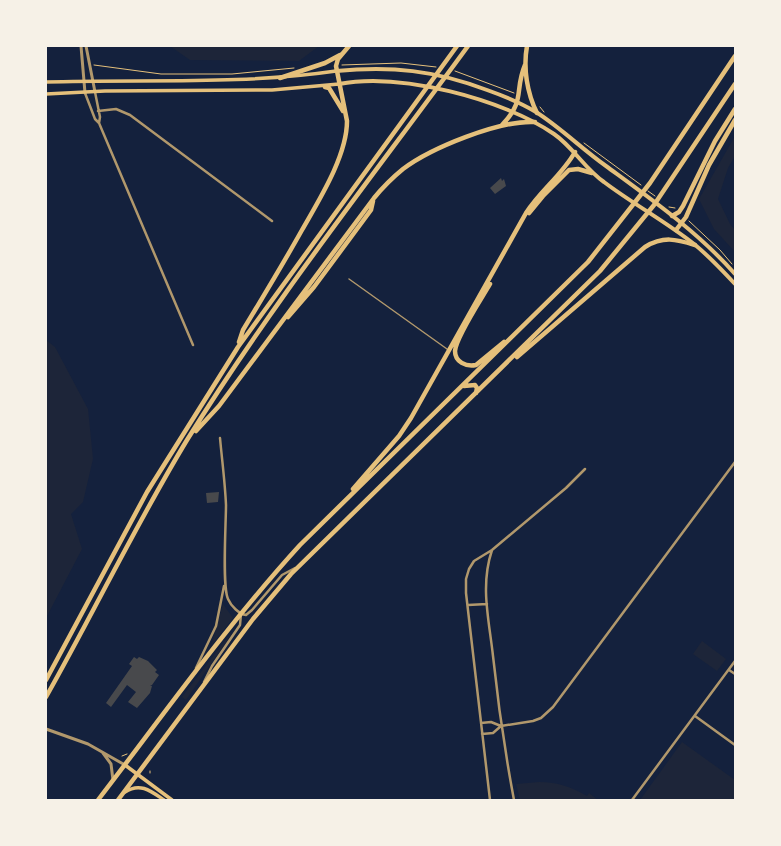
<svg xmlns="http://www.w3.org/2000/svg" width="781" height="846" font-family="Figtree,sans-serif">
<rect width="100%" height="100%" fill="#14213d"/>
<path fill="#1d2539" d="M170 46H319L299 61 190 60Z
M735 136V156L728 168 718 199 730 224 735 230V252L714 229 699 199Z
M46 340 55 347 88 409 93 459 83 502 71 514 82 549 46 618Z
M223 604 233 618 211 646Z
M230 634 231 635 186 700 182 697Z
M702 641 726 659 717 671 693 654Z
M682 742 735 780V800H640Z
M539 782C558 782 571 787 587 796L589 793 598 800H520L516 784Z"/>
<path fill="#48494c" d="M501 178 502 181 504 179 506 186 495 194 490 188Z
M219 492 218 502 207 503 206 493Z
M134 657 137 659 139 657 148 661 157 670 155 672 159 675 152 685H150L152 686 150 693 137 708 128 702 136 692 127 685 111 707 106 703 132 666 129 664Z"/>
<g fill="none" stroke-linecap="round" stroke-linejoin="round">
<path stroke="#e5c07b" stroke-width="1" d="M94 65 161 74H232L294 68
M342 65 401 63 436 67
M455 71 514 93
M540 107 544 112
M584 143 641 185
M648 191 655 196
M669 207 675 208
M689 221 720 250 732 264
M122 756 127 754
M150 773V771"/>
<path stroke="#b1986c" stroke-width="1.5" d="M349 279 447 349"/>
<path stroke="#b1986c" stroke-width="2.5" d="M95 92 100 117 99 123
M85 93 95 119 99 123 193 345
M98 111 116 109 130 115 272 221
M220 438C222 460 225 482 226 505 226 524 222 586 228 599 231 606 239 614 246 615L252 610 282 575 295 568
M492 550C480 586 489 619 493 656 498 704 505 752 514 800
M468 605 487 604
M196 668 216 626 224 586
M729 670 735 674
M204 682 212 666 240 625 241 614
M695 716 735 745
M481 723 491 722 501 726
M482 734 493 733 501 726 533 721 541 718 553 707 735 462
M490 800 466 593V579L469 569 474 561 492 550 566 488 585 469
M632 800 735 661"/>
<path stroke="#b1986c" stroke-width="3" d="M81 46 85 93
M86 46 95 92
M46 729 88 744 125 765
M103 753 111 764 113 780"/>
<path stroke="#e5c07b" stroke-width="3.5" d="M46 82C143 79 240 85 336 71
M46 94 105 91 272 90 339 84
M125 765 172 800
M125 792C140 782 151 791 164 800"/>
<path stroke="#e5c07b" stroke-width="4" d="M336 71C392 66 434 70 487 90 504 96 521 103 536 112 561 128 582 149 606 166 651 199 698 232 735 274
M339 84C400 72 503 99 554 134 573 147 585 169 604 182 633 204 665 221 694 244 709 256 722 270 735 284"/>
<path stroke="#e5c07b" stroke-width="4.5" d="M529 213 543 196 569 170 578 169 592 173
M672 216 679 212 683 206 715 141 735 109
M676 230 686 217 709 165 735 120
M490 284C482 298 456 337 455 351 455 362 466 367 476 365L504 342
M517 357 645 247C663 236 676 239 695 245
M464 386 475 385 477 388 476 393
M353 489 399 436 411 418 526 213C540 191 562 175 575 152
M98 800C164 714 227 625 300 545L588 262 650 183 735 56
M118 800 253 619 291 574 600 271 654 205 735 84"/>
<path stroke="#e5c07b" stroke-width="4.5" d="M527 46C523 68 527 93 537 113
M280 78 325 63 340 55
M325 87 329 88 343 111
M502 125C526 100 514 91 525 65
M288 317 314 287 371 210 373 201
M239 342 243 330C263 297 283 264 302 230 319 200 347 156 347 121L336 66 338 59 349 46
M196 431 219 406 374 198C383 187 392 178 403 169 431 148 499 120 535 122
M46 680 147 492 238 347 457 46
M46 697C94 612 136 524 187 440 272 303 373 176 468 46"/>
</g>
<rect width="781" height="846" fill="none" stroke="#f6f1e7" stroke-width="94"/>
</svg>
